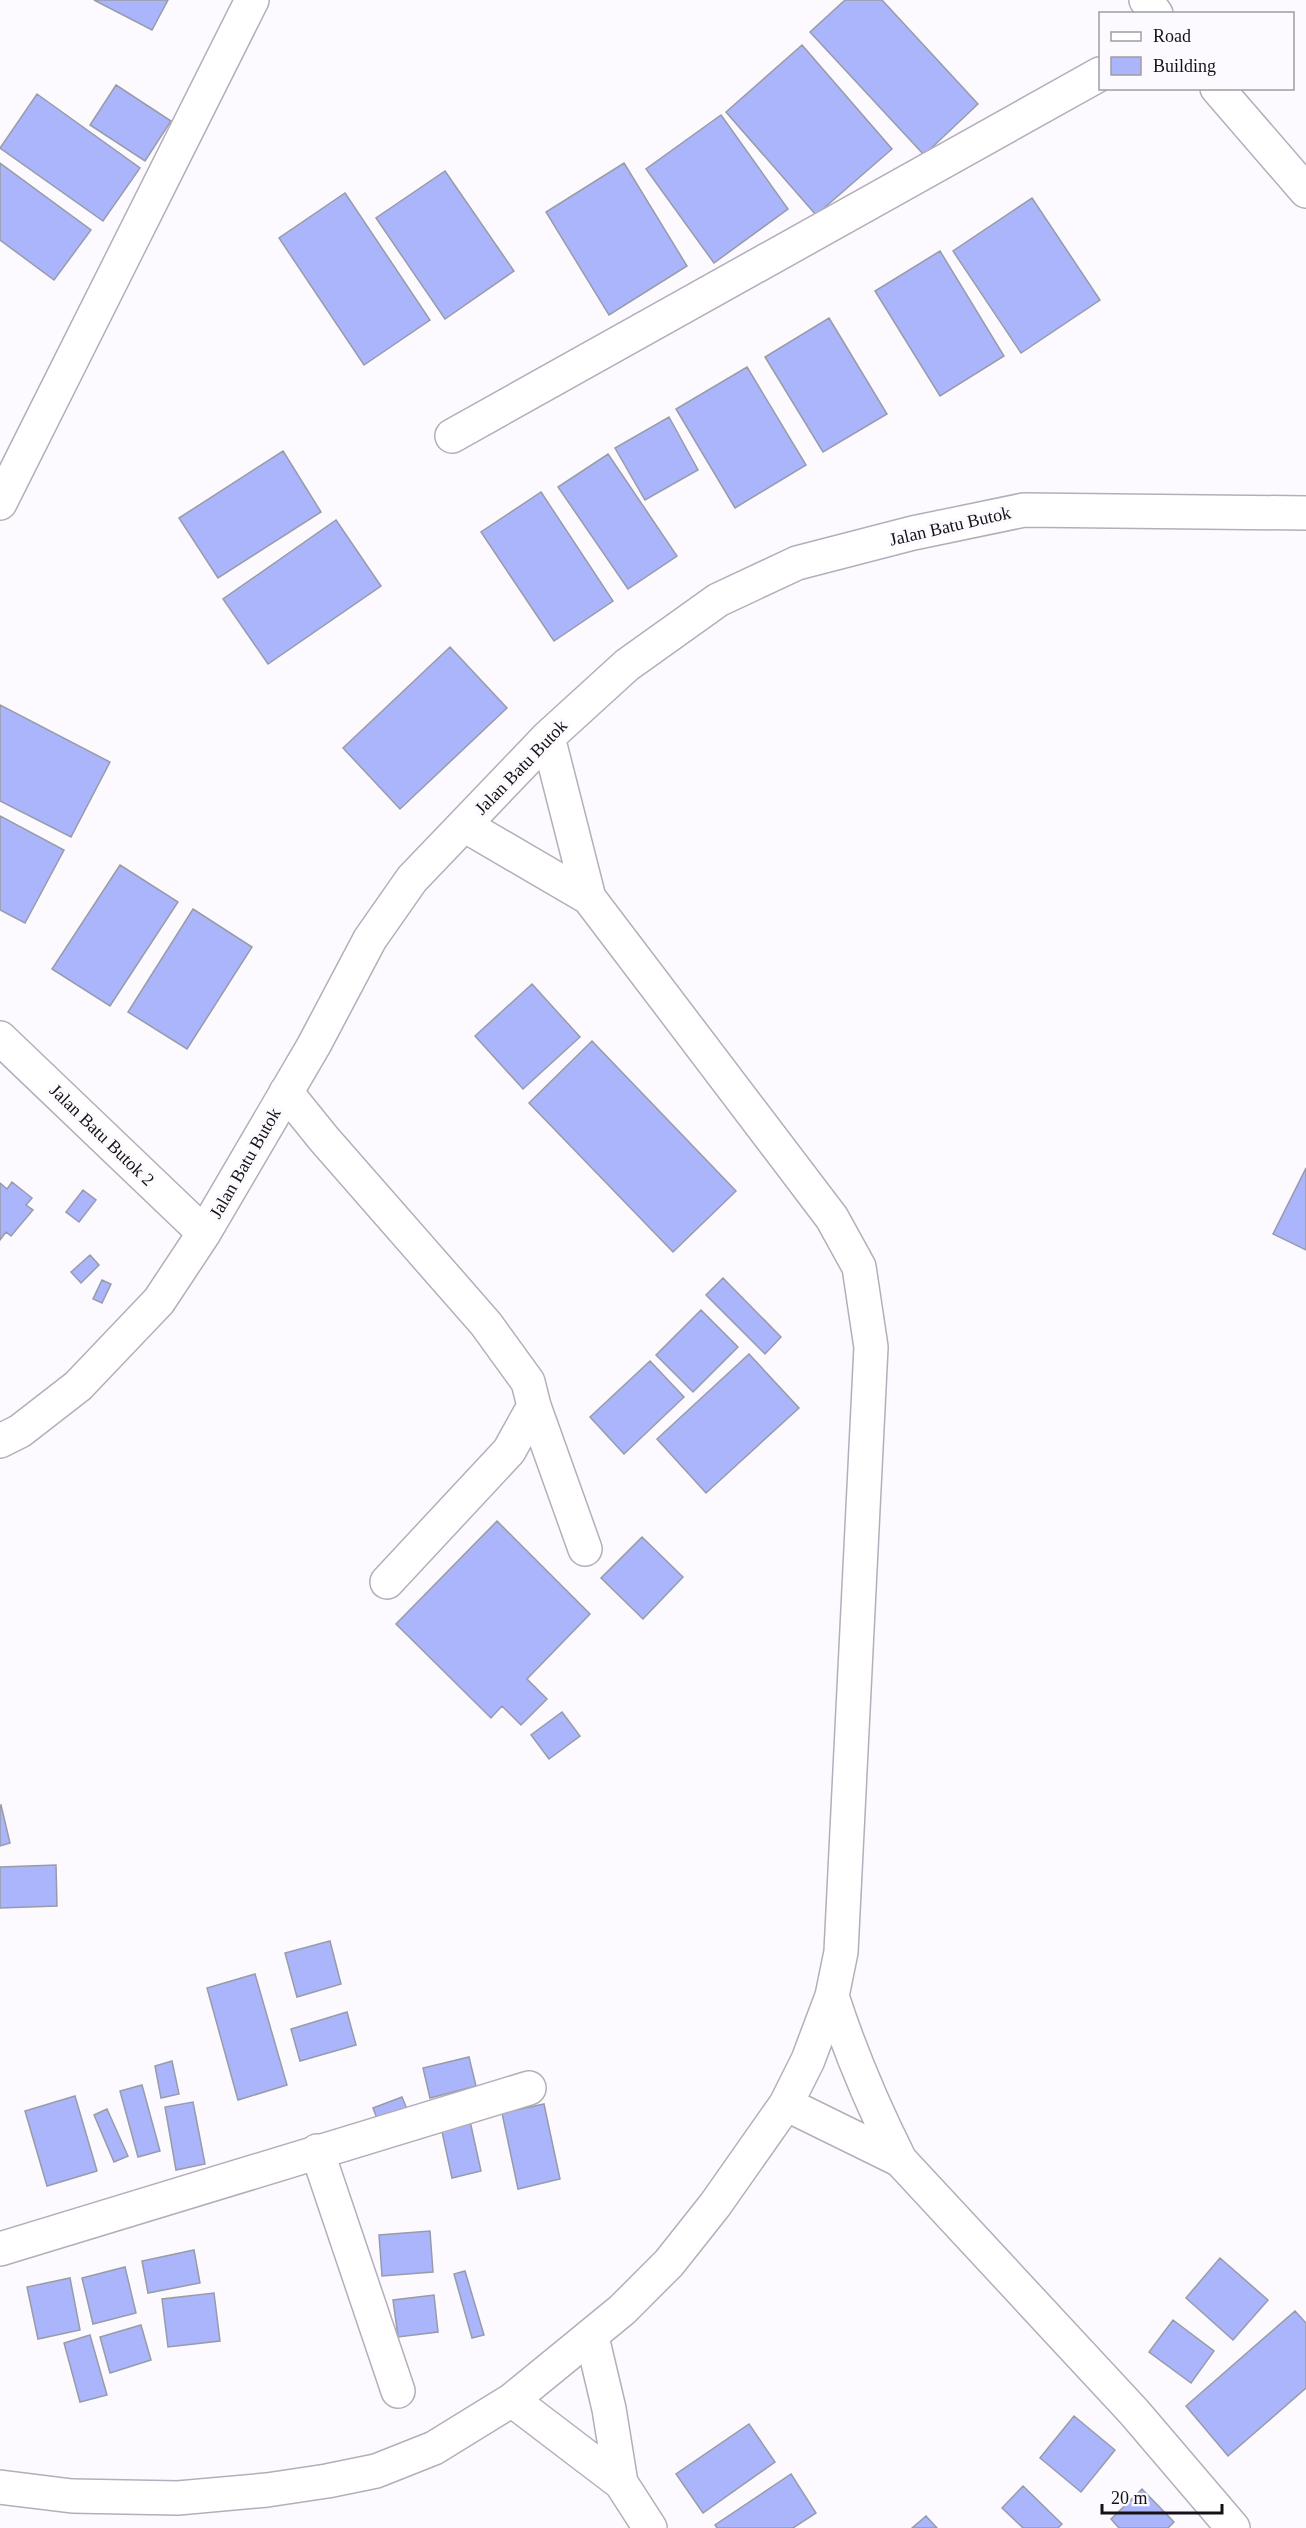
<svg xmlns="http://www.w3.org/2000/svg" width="1306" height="2528" font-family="'Times New Roman',serif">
<rect width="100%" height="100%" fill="#fcfaff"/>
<path fill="#aab5fb" stroke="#989ba8" stroke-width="1.5" d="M94 0H168L152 30Z
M845 0H882L978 104 924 155 810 32Z
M802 45 892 149 816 215 726 112Z
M116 85 171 121 145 161 90 125Z
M37 94 140 168 103 221 0 148Z
M721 115 788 209 714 263 646 169Z
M0 163 91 230 54 280 0 240Z
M624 163 687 266 609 315 546 212Z
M445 171 514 271 445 319 376 218Z
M345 193 430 320 364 365 279 238Z
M1032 198 1100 300 1021 353 953 251Z
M940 251 1004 356 940 396 875 291Z
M829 318 887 414 823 452 765 357Z
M747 367 806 465 735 508 676 409Z
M669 417 698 470 645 500 615 448Z
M283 451 321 512 218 578 179 518Z
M608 454 677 556 628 589 558 487Z
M541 492 613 601 554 641 481 532Z
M336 520 381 586 268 664 223 599Z
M450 647 507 708 400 809 343 748Z
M0 705 110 762 71 837 0 801Z
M0 816 64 850 25 923 0 910Z
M120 865 178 902 110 1006 52 969Z
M193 909 252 947 187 1049 128 1012Z
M532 984 580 1037 523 1089 475 1036Z
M592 1041 736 1191 673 1252 529 1103Z
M1306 1168V1250L1273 1234Z
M12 1182 32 1198 26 1205 33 1210 11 1236 6 1232 0 1240V1183L7 1189Z
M83 1190 96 1200 79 1222 66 1212Z
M90 1255 99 1265 81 1283 71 1272Z
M723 1278 781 1337 765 1354 706 1295Z
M102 1280 111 1284 102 1303 93 1299Z
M701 1310 738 1347 693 1392 656 1355Z
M749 1354 799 1408 706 1493 657 1439Z
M650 1361 684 1397 624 1454 590 1417Z
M497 1521 590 1614 527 1679 547 1699 521 1725 502 1706 491 1718 396 1624Z
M642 1537 683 1577 643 1619 601 1578Z
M562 1712 580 1736 549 1759 531 1735Z
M1 1805 10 1843 0 1846V1806Z
M56 1865 57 1906 0 1908V1867Z
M330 1941 341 1984 297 1997 285 1953Z
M255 1974 287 2085 238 2100 207 1988Z
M347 2012 356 2045 300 2061 291 2029Z
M469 2057 476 2086 430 2098 423 2068Z
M172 2061 179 2094 161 2098 155 2066Z
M142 2085 160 2151 138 2157 120 2091Z
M75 2096 97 2171 47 2186 25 2111Z
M402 2097 409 2114 379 2124 373 2108Z
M193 2102 205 2164 176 2170 165 2107Z
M544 2104 560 2179 518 2189 502 2113Z
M107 2109 128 2156 114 2162 94 2115Z
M470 2121 481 2171 452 2178 441 2127Z
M430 2231 433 2272 382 2276 379 2235Z
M194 2250 200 2283 148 2293 142 2261Z
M1220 2258 1268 2300 1233 2340 1186 2298Z
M125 2267 136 2313 93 2324 82 2278Z
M465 2271 484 2335 472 2338 454 2274Z
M70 2278 80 2330 38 2339 27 2287Z
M214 2293 220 2341 168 2347 162 2299Z
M434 2295 438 2332 398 2337 393 2300Z
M1295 2311 1306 2323V2388L1228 2456 1186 2406Z
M1173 2320 1214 2351 1191 2383 1149 2352Z
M141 2325 151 2360 110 2373 100 2337Z
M90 2335 107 2395 80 2402 64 2343Z
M1074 2416 1115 2450 1081 2492 1040 2458Z
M749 2424 775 2462 703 2513 676 2474Z
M791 2474 816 2513 793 2528H717L715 2525Z
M1023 2486 1062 2524 1058 2528H1023L1002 2508Z
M1142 2489 1174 2522 1168 2528H1119L1111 2519Z
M926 2516 937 2528H912Z"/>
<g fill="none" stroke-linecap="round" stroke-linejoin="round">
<g stroke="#b4aebb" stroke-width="36">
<path id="minor" d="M1146 0 1156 14
M1217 88 1306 191
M452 436 1100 74
M0 503 252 0
M464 825 589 898
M0 1038 204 1233
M286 1092 324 1139 486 1324 528 1382 534 1406 509 1451 387 1582
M534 1406 585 1549
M0 1441 20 1431 78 1386 159 1301 204 1233 314 1045 370 939 412 879 548 737 627 665 718 600 797 563 913 533 1024 510 1306 513
M832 1996C850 2052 874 2108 900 2160
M786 2104 900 2160 1134 2412 1233 2528
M317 2151 398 2391
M0 2249 529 2088
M592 2337 609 2409 621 2483
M512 2400 621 2483 650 2528
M0 2487 72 2496 178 2498 267 2490 327 2481 376 2471 434 2448 512 2400 622 2310 669 2263 715 2205 786 2104 808 2060 832 1996 841 1952 871 1347 859 1267 832 1218 589 898 548 737"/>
</g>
<use href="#minor" stroke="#fff" stroke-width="33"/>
</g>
<g text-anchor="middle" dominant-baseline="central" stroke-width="6" stroke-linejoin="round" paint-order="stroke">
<g font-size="18" fill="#141217" stroke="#fcfaff">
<text transform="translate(950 526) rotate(-13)">Jalan Batu Butok</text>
<text transform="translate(521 767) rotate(-46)">Jalan Batu Butok</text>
<text transform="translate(102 1135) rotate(44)">Jalan Batu Butok 2</text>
<text transform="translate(245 1163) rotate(-60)">Jalan Batu Butok</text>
</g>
</g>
<rect x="1099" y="12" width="195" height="78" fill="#fcfaff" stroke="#9f9da2" stroke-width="1.5"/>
<rect x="1111" y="32" width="30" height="9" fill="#ffffff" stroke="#9f9da2" stroke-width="1.5"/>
<text x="1153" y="42" font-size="18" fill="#141217">Road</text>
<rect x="1111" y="57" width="30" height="18" fill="#aab5fb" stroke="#9f9da2" stroke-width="1.5"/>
<text x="1153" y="72" font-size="18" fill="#141217">Building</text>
<path d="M1102 2504v9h120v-9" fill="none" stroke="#141217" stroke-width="3"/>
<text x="1111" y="2504" font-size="18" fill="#141217" stroke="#fcfaff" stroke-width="4.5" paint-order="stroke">20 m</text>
</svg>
